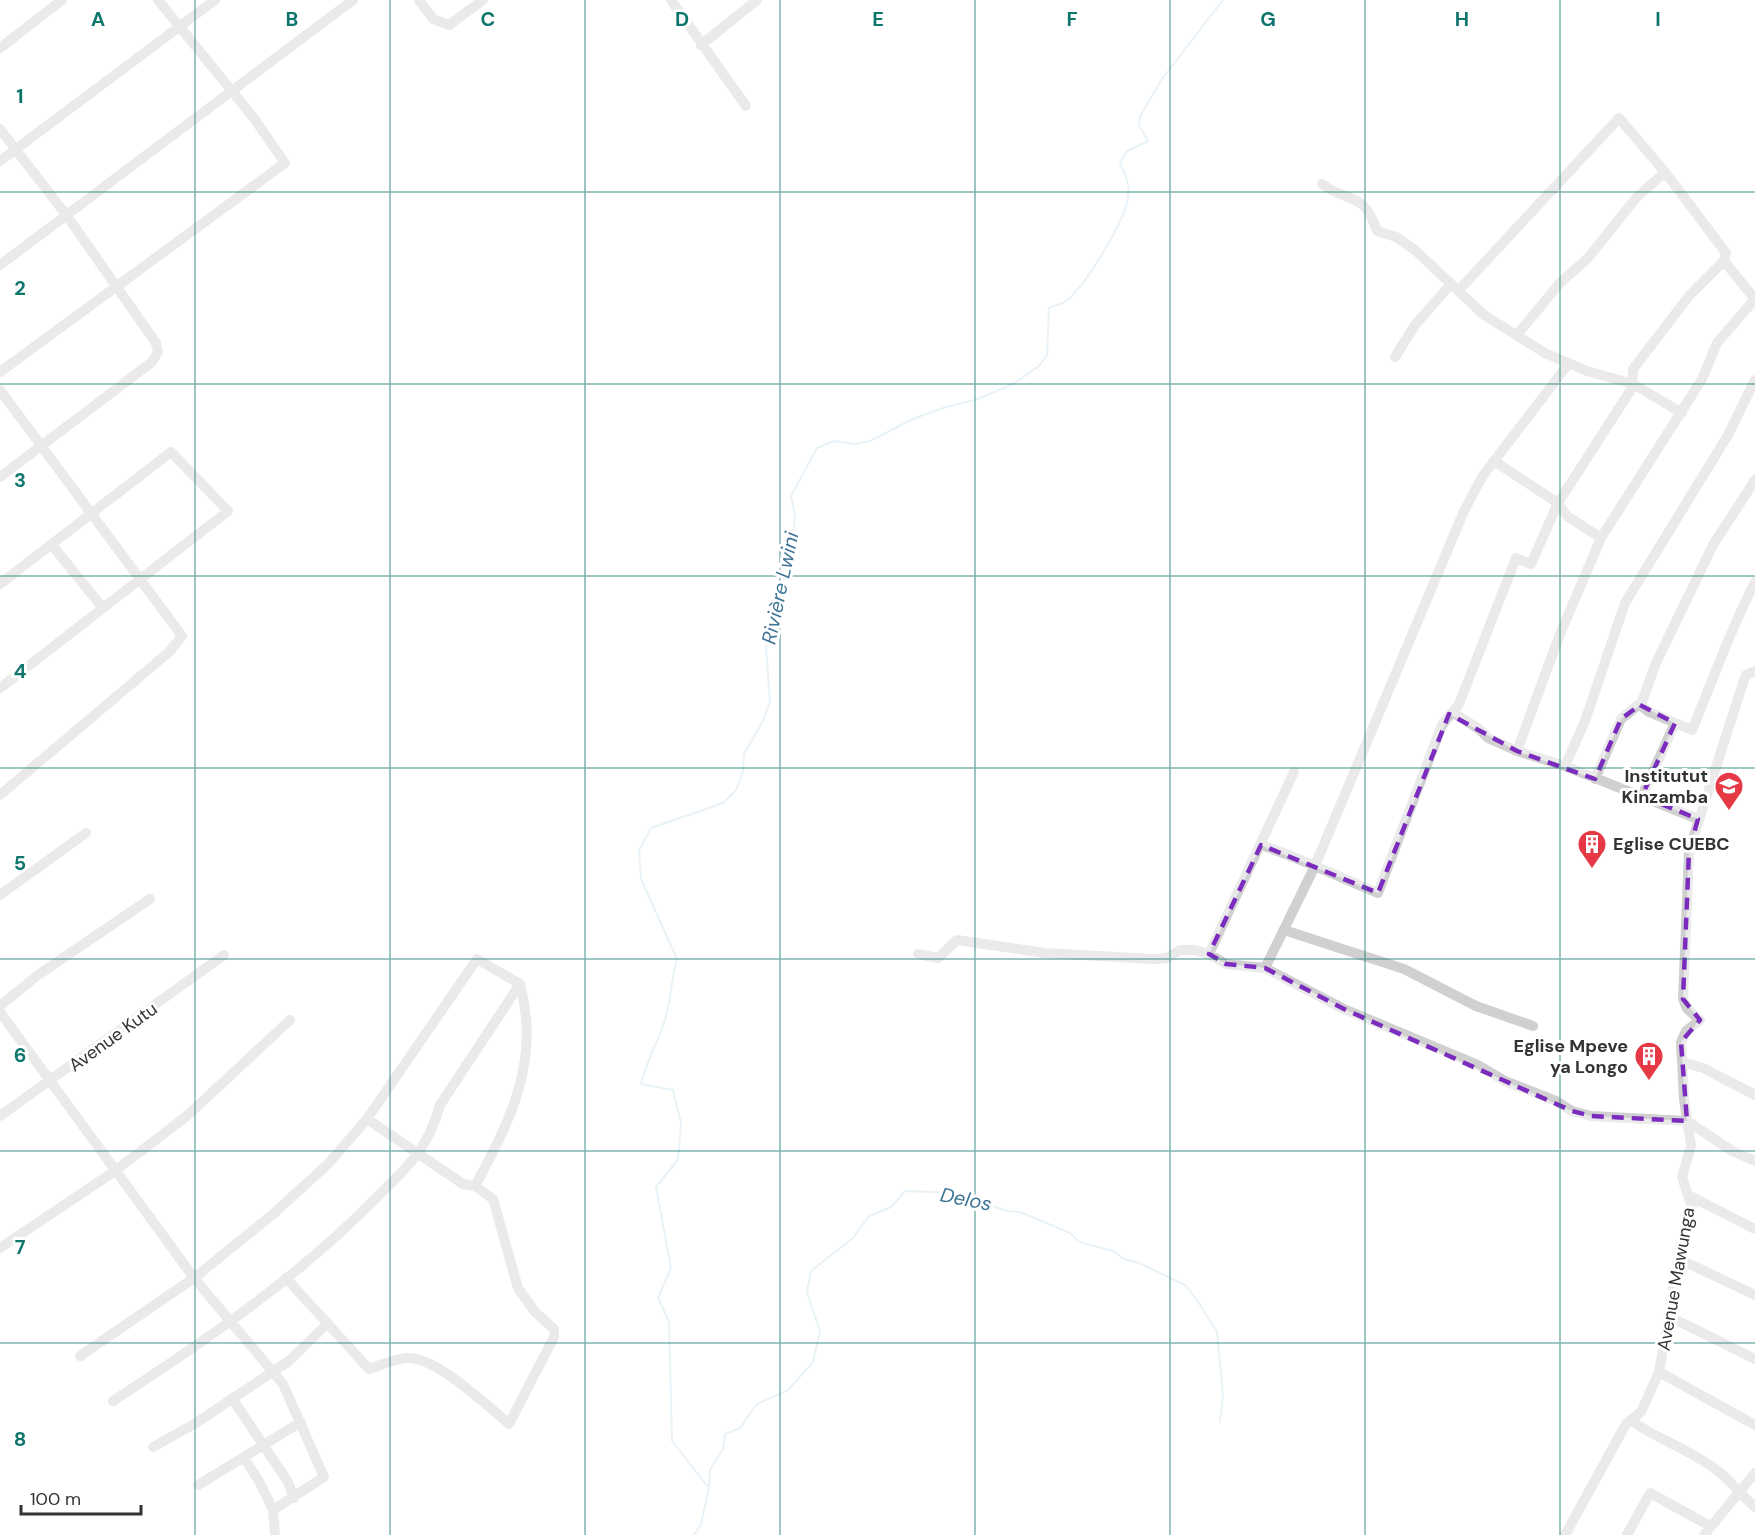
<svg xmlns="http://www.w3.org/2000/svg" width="1755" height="1535" font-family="'DM Sans',sans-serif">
<rect width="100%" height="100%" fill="#fff"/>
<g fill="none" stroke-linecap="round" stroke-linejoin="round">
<path stroke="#cfe2ee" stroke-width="2" d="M709 1488 672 1441 669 1322 658 1298 671 1268 656 1187 677 1161 679 1150 681 1123 673 1090 641 1084C646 1062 657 1044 664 1023 671 1003 671 979 677 959L641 879 639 850 651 828 723 803 736 790 743 771 744 754 762 723 770 702 766 647 791 553 795 516 791 496 817 448 834 441 855 444 870 441 915 418 946 407 975 400 1013 384 1039 366 1047 355 1049 308C1053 306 1059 305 1063 303 1083 291 1124 222 1128 198 1130 184 1126 175 1120 163L1127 151 1148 141 1139 125 1140 116 1162 79 1223 0
M694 1535 701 1524 709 1488 710 1470 723 1449 725 1434 740 1428 757 1404 788 1390 813 1362 820 1331 807 1292 811 1271 853 1238 869 1216 891 1207 905 1191 955 1193 1007 1211 1020 1212 1070 1233 1079 1242 1113 1251 1124 1259 1139 1263 1185 1285 1197 1300 1217 1332 1223 1394 1220 1422"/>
<path stroke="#d0d0d0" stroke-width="10" d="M419 0 433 19 449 25 483 0
M671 0 746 106
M701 45 757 0
M0 48 62 0
M0 129 67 216 156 343 158 352 152 362 0 477
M0 161 215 0
M1322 184C1351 205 1363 190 1377 231L1396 237 1415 250 1484 315 1545 353 1587 371 1633 384 1682 413
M1724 261 1755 299
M0 265 353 0
M1517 335 1559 284 1588 258 1636 198 1665 172
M1395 357 1415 325 1450 285
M0 372 285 163 253 117 158 0
M0 390 182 636 169 652 0 795
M1494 461 1558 503 1567 516 1601 538
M52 545 102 607
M0 584 171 452 228 511 0 688
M1640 705 1649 712 1692 730C1713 680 1730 630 1755 582
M1454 713 1479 729 1488 738 1517 751 1565 766 1698 819
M1517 751 1560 634 1601 538 1702 379 1717 343 1755 299
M1565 766 1585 721 1625 603 1728 435 1755 380
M1595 779 1621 719 1642 702 1655 665 1713 545 1755 480
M1642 796 1675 723
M1261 845C1301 858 1338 877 1378 893L1442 725 1459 704 1516 558 1531 564 1558 503 1632 388 1633 369 1689 296 1724 261 1726 253 1665 172 1619 118 1458 291
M0 895 86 833
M1284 930 1404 969 1476 1006 1533 1026
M918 954 938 958 957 940 1045 953 1153 959 1167 958 1180 950H1194L1209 954 1226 964 1265 968 1344 1009 1478 1065 1505 1081 1556 1101 1572 1111 1591 1116 1687 1121 1732 1151 1755 1161
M1209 954 1294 772
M1265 968 1314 868 1464 511 1482 477 1569 363
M0 1006 38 975 150 899
M0 1012 194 1278 283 1384 324 1477 273 1510
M1683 1062 1703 1068 1755 1095
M0 1116 224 955
M1688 1195 1755 1229
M0 1248 115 1171 188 1115 290 1020
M1679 1259 1755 1295
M286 1278 369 1369C381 1365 397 1358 409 1358 437 1358 488 1406 509 1424L554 1337V1329L535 1312 518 1288 493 1199 475 1186 463 1184 367 1119
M1670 1317 1755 1359
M80 1356 194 1278 272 1215 328 1164 367 1119 477 959 520 984C541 1061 510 1121 475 1186
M1659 1372 1755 1425
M232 1398 288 1482 294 1498
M113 1401C205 1341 296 1279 373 1201 388 1186 405 1171 417 1154 429 1139 435 1122 440 1105L520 984
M1630 1420C1656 1438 1685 1448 1711 1466 1729 1477 1739 1494 1755 1507
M153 1447 196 1423 289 1361 328 1323
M244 1458 259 1481 273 1510 275 1535
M198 1485 301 1422
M1565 1535 1626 1424 1641 1412 1659 1372 1681 1243 1692 1208 1682 1177 1691 1146 1684 1099 1681 1042 1686 1031 1700 1020 1687 1009 1683 999 1689 851 1744 680 1746 675 1755 671
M1627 1535 1650 1493 1710 1526
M1704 1535 1755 1473"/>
</g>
<path d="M0 0H1755V1535H0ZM1640 705 1675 723 1642 796 1698 819 1689 851 1683 999 1700 1020 1681 1042 1687 1121 1591 1116 1572 1111 1344 1009 1265 968 1226 964 1209 954 1261 845 1378 893 1449 714 1517 751 1595 779 1621 719Z" fill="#fff" fill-opacity=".55" fill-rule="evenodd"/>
<path fill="none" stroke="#7b2cbf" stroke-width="4.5" stroke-dasharray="12 8" stroke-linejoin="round" d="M1640 705 1675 723 1642 796 1698 819 1689 851 1683 999 1700 1020 1681 1042 1687 1121 1591 1116 1572 1111 1344 1009 1265 968 1226 964 1209 954 1261 845 1378 893 1449 714 1517 751 1595 779 1621 719Z"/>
<path fill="none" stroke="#0f766e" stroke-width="1.5" stroke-opacity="0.55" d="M195 0V1535M390 0V1535M585 0V1535M780 0V1535M975 0V1535M1170 0V1535M1365 0V1535M1560 0V1535M0 192H1755M0 384H1755M0 576H1755M0 768H1755M0 959H1755M0 1151H1755M0 1343H1755"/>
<defs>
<g id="school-pin" transform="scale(1.5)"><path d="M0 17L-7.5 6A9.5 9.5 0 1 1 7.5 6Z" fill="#e63946" stroke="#fff"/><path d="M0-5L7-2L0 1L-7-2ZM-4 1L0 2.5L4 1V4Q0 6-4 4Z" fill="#fff"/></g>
<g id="building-pin" transform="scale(1.5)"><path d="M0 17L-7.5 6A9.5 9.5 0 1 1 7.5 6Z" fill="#e63946" stroke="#fff"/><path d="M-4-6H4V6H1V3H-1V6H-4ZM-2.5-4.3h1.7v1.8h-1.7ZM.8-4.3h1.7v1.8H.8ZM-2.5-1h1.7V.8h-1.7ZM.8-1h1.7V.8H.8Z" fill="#fff"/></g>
</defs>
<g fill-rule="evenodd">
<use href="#school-pin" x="1729" y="786"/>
<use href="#building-pin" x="1592" y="844"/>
<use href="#building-pin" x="1649" y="1056"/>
</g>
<g text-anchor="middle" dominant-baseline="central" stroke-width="6" stroke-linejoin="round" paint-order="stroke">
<g font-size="18" font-weight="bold" fill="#333" stroke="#fff" text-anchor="end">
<text x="1708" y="776">Institutut<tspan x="1708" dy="21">Kinzamba</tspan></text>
<text x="1613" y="844" text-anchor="start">Eglise CUEBC</text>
<text x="1628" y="1046">Eglise Mpeve<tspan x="1628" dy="21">ya Longo</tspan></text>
</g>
<g font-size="18" fill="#333" stroke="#fff">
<text transform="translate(113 1037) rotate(-36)">Avenue Kutu</text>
<text transform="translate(1676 1279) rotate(-80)">Avenue Mawunga</text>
</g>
<g font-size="20" font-style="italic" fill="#3f7597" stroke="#fff">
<text transform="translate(780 588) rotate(-78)">Rivière Lwini</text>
<text transform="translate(966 1199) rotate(11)">Delos</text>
</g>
</g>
<g font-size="20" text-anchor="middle" font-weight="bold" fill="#0f766e" stroke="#fff" stroke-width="6" stroke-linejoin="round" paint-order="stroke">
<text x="98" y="26">A</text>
<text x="292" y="26">B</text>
<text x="488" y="26">C</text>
<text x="682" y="26">D</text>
<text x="878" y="26">E</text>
<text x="1072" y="26">F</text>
<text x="1268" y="26">G</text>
<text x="1462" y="26">H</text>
<text x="1658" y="26">I</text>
<text x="20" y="103">1</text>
<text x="20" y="295">2</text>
<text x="20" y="487">3</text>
<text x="20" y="678">4</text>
<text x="20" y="870">5</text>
<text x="20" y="1062">6</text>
<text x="20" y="1254">7</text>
<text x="20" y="1446">8</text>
</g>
<path d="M21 1505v9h120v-9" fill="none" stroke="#333333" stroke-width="3"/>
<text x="30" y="1505" font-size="18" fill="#333333" stroke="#ffffff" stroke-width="4.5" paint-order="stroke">100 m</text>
</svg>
